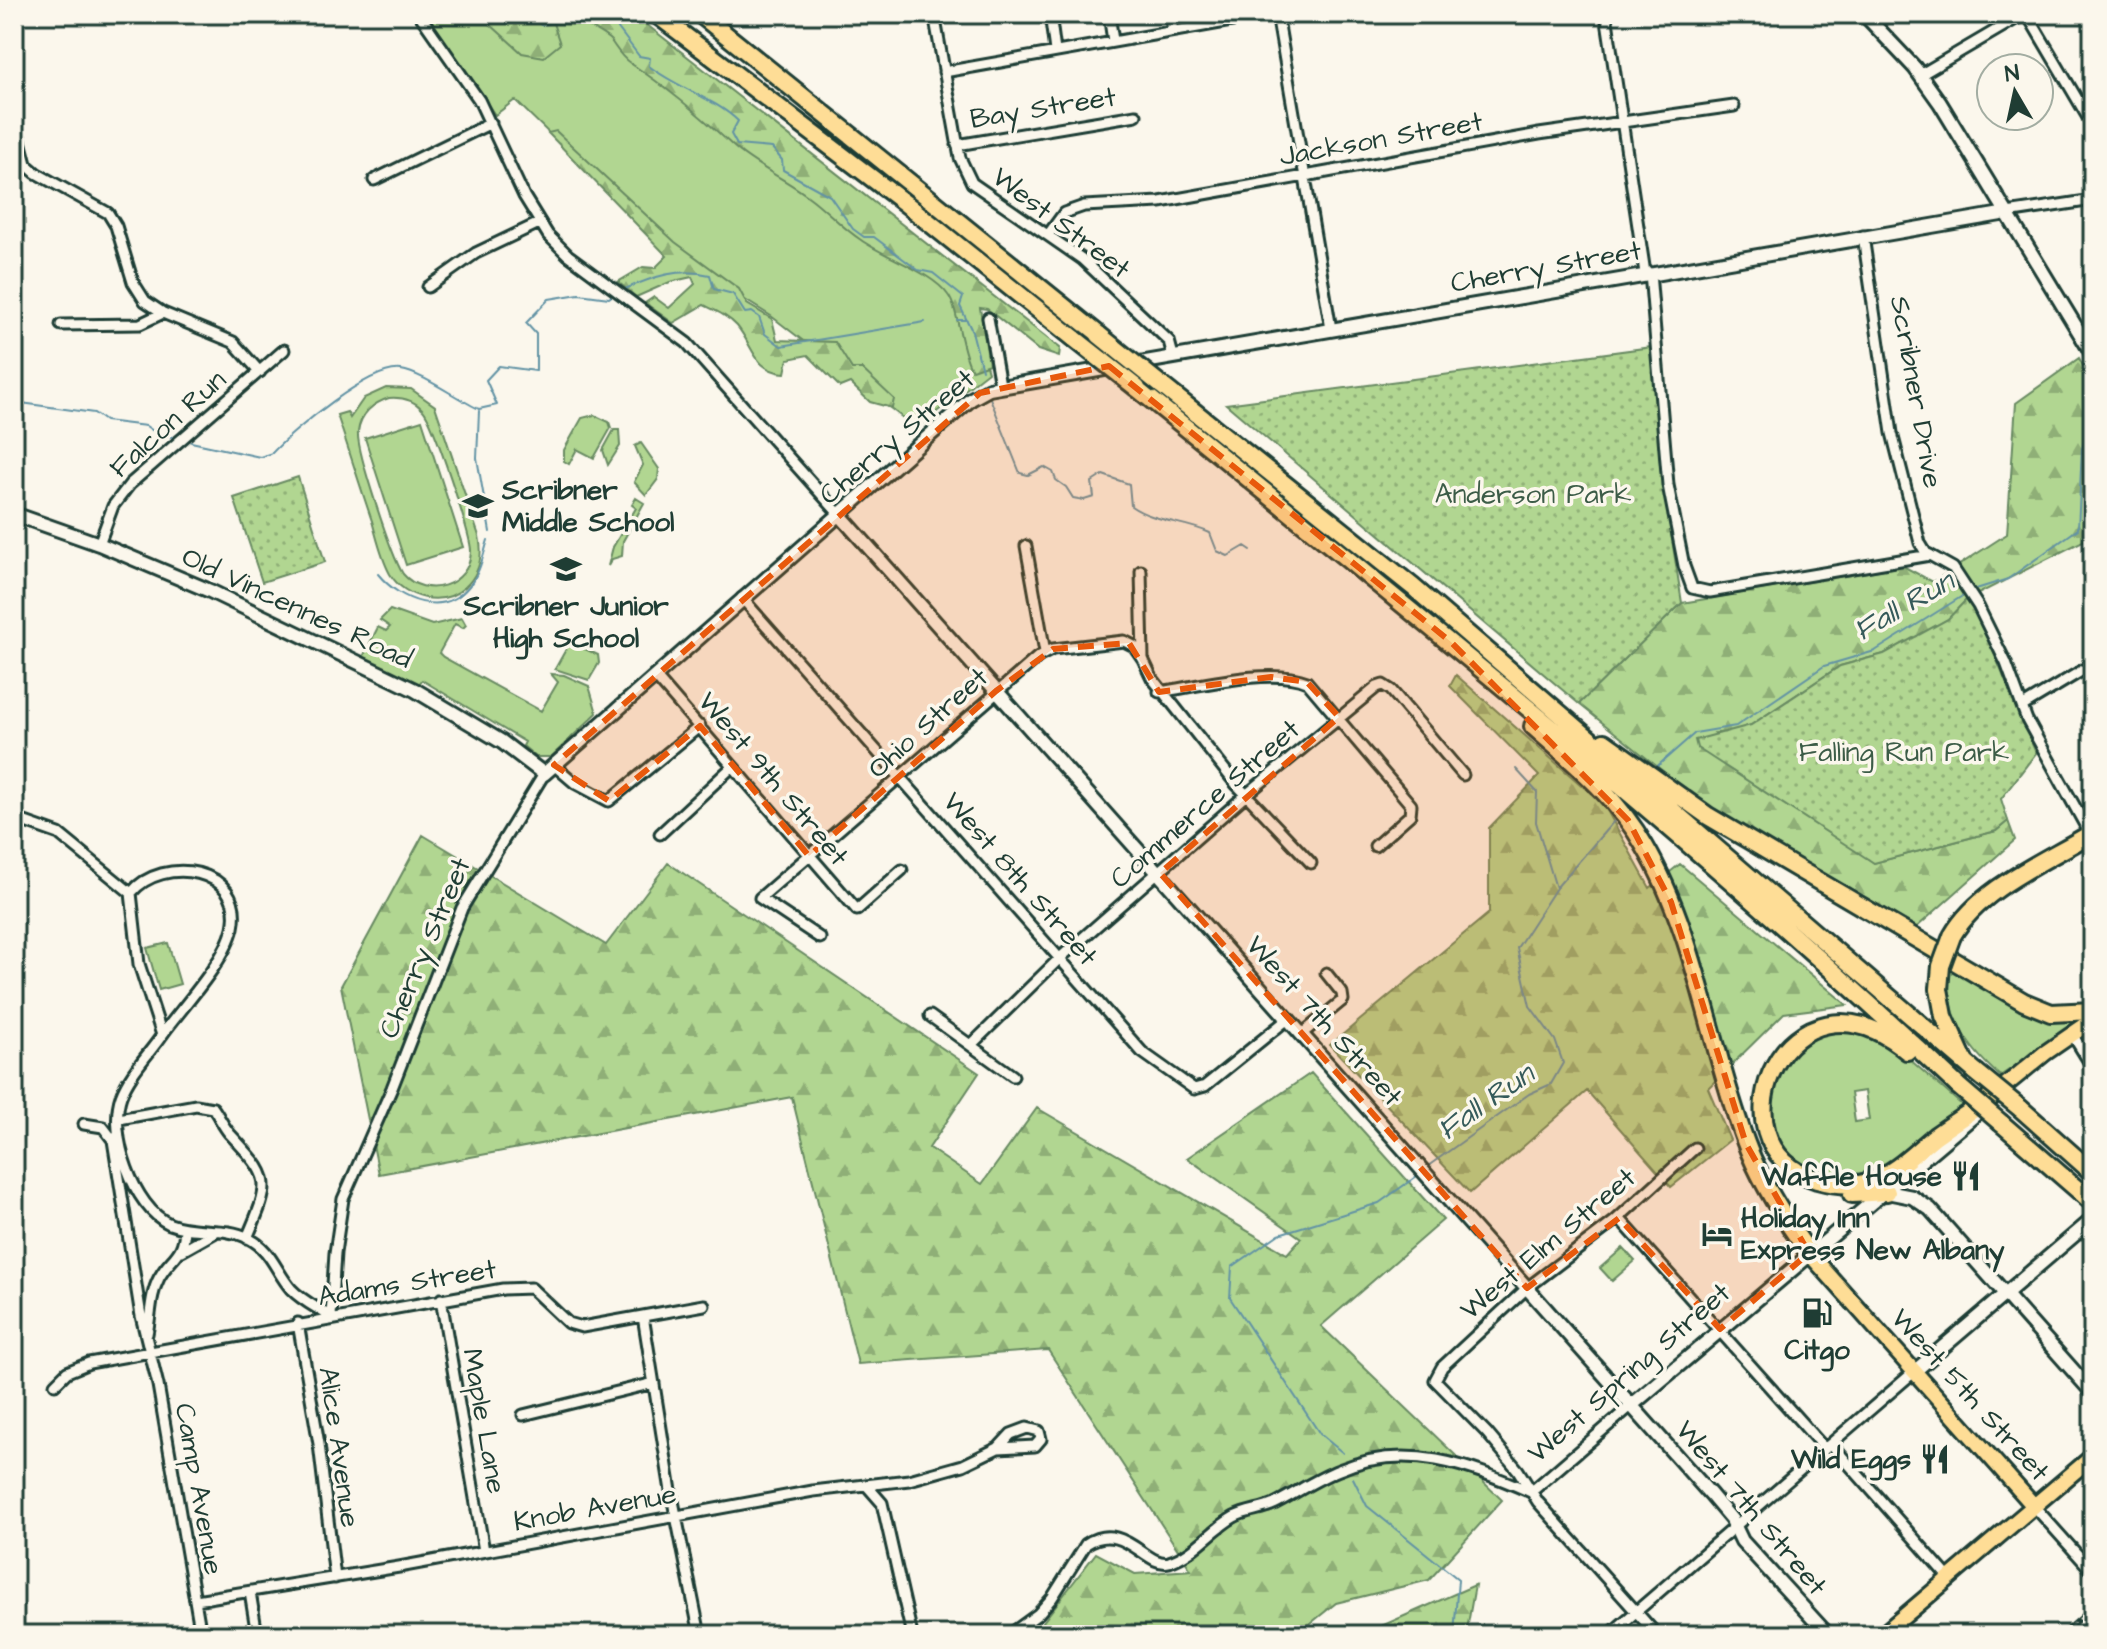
<svg xmlns="http://www.w3.org/2000/svg" width="2107" height="1649" font-family="'Architects Daughter',sans-serif">
<defs>
<pattern id="forest-firs" width="22" height="20" patternUnits="userSpaceOnUse" patternTransform="scale(2)"><rect width="22" height="20" fill="#b1d691"/><path d="M5 1l3.5 6h-7zM16 11l3.5 6h-7z" fill="#8faf77"/></pattern>
<pattern id="park-dots" width="8" height="8" patternUnits="userSpaceOnUse" patternTransform="scale(2)"><rect width="8" height="8" fill="#b1d691"/><path d="M2 2h.1M6 6h.1" fill="none" stroke="#8faf77" stroke-width="1.8" stroke-linecap="round"/></pattern>
</defs>
<rect width="100%" height="100%" fill="#fbf7ec"/>
<filter id="ink" filterUnits="userSpaceOnUse"><feTurbulence type="fractalNoise" baseFrequency=".0125" numOctaves="2"/><feDisplacementMap in="SourceGraphic" scale="16" xChannelSelector="R" yChannelSelector="G"/><feConvolveMatrix kernelMatrix="1 2 1 2 8 2 1 2 1" color-interpolation-filters="sRGB"/></filter>
<g filter="url(#ink)">
<path fill="#b1d691" stroke="#688a62" stroke-width="2" fill-rule="evenodd" d="M426 14H619L962 282 988 372 916 428 771 316 676 257 515 100 495 115Z
M386 388 411 389 435 406 479 536C483 554 480 573 465 587 442 608 405 599 390 574 381 558 377 538 372 521 360 486 349 450 337 415L347 412 350 418 364 398ZM389 398C402 397 414 400 423 410 433 420 471 536 471 551 470 586 425 600 403 574 392 557 356 450 358 432 360 414 373 403 389 398Z
M594 415 609 422 611 428 594 458 577 449 569 464 564 461V450L582 418Z
M422 420 463 547 406 565 365 438Z
M614 430H619L620 446 608 465 603 450Z
M641 443 659 469 658 479 646 495 634 482 643 465 635 446Z
M636 498 644 503 623 541 622 556 612 559 608 566 613 547 636 508 632 505Z
M390 610 432 625 462 618 466 625 463 628 455 624 439 653 443 657 541 711 558 682 551 674 564 675 589 686 597 713 551 757H536L523 746 525 742 422 680 419 684 362 659 378 627 386 631 390 627 380 620Z
M570 642 598 655 599 663 589 680 555 669Z
M168 943 180 984 159 990 147 948Z
M1949 967 2021 1011 2043 1020 2080 1022 2000 1076C1964 1045 1946 1015 1949 967Z
M1853 1029 1892 1044 1963 1106C1935 1130 1897 1173 1858 1179 1808 1186 1757 1140 1770 1088 1772 1081 1779 1073 1783 1067 1789 1056 1794 1045 1805 1038 1817 1031 1839 1031 1853 1029ZM1865 1091 1869 1120 1855 1122 1851 1093Z
M1623 1248 1635 1261 1612 1281 1600 1268Z"/>
<path fill="url(#forest-firs)" stroke="#688a62" stroke-width="2" d="M491 14H550L560 44 544 57 522 53 490 24Z
M586 14H633L1060 348 1059 357 1038 350 987 309 980 308 989 364 972 370C960 351 959 309 948 295 932 272 884 257 861 240 842 228 827 210 809 197 786 179 755 166 733 146 700 115 668 88 630 63 621 57 617 49 611 41 606 35 592 29 586 24Z
M556 131 675 242 739 289 747 304 772 319 777 340 835 342 852 369H862L894 399 892 408 870 402 850 383 840 387 808 355 788 359 785 373C754 371 754 347 737 326 728 316 716 311 704 305L673 323 645 303 654 297 669 308 695 284 692 277 670 282 636 297 618 282 643 267 655 268 667 256 548 133Z
M2079 358 2093 384V536L1966 600 1948 619 1911 640 1884 654 1840 666 1751 725 1734 732 1715 733 1874 863 1996 831 2008 821 2015 840 1917 927 1704 804 1579 704 1682 603 1903 566 1933 582 2007 534 2016 403Z
M1456 675 1604 805 1650 888 1680 864 1847 1005 1784 1013 1708 1088 1730 1140 1671 1187 1587 1091 1470 1193 1330 1045 1489 913V828L1539 776 1450 686Z
M423 835 606 945 668 863 979 1073 929 1148 982 1184 1037 1108 1287 1254 1301 1238 1187 1158 1311 1073 1443 1220 1321 1326 1502 1500 1429 1580 1336 1603 1296 1635H1033L1096 1553 1135 1574 1191 1570 1048 1350 858 1364 792 1097 379 1174 341 986Z
M1475 1585 1466 1635H1361Z"/>
<path fill="url(#park-dots)" stroke="#688a62" stroke-width="2" d="M1652 347 1660 463 1682 603 1579 704 1226 404Z
M298 477 325 562 262 582 234 498Z
M1966 600 1980 620 2036 753 2001 799 2008 821 1996 831 1874 863 1697 748 1695 740 1751 725 1840 666 1884 654 1948 619Z"/>
<g fill="none" stroke-linecap="round" stroke-linejoin="round">
<path stroke="#6293a5" stroke-width="2" d="M525 14 541 25 583 17 597 22 611 19 639 56 650 58 649 66C677 88 714 98 738 121L731 134 737 145 772 148 782 160 783 170 830 196 853 229 864 237H874L918 270 933 273 963 297 960 306 972 331 982 370
M625 289C653 277 679 267 710 275L714 289 733 294 745 313 752 312 759 317 765 334 781 346 925 322
M957 320H967
M990 398 1020 473 1028 475 1044 467 1053 472 1056 480 1066 487 1073 498 1084 500 1094 497 1092 482 1103 475 1129 484 1131 506C1154 522 1184 521 1210 533L1217 551 1228 556 1245 546 1251 550
M14 402 94 413 105 421 146 426 159 435 173 437
M479 411 477 458 490 532
M191 442 260 457 272 453C294 430 370 366 401 370 422 373 457 399 479 409L497 405 486 380 499 366 536 371V334L526 323 549 299 579 294 609 298 613 295
M378 574C400 601 443 618 469 586 480 573 483 556 488 540
M1973 590 2008 579 2078 529 2082 449 2093 415
M1516 769 1537 792 1536 822 1556 888
M1654 769 1695 733 1736 726 1824 666 1875 651 1964 595
M1428 1166 1529 1094 1551 1084 1563 1063 1555 1040 1530 1006 1517 948 1556 888 1614 821
M1343 1453 1320 1434 1230 1298 1232 1267 1279 1234 1379 1203 1417 1176
M1353 1478 1367 1506 1458 1579 1454 1635"/>
<g stroke="#1f3d34" stroke-width="15">
<path id="street" d="M419 14 479 100 524 196 548 235 568 255 687 343 840 515
M934 14 960 158 972 183 1082 259 1169 341 1173 356
M1050 14 1055 51
M1109 14 1113 41
M1170 14 1173 31
M1277 14 1331 329
M1606 14 1645 273
M2027 14 2093 126
M944 72 1271 14
M1920 75 2024 14
M14 118 26 164
M957 145 1136 115
M14 154 36 173 108 213 116 226 133 282 145 301 163 313 233 342 260 372
M374 180 491 123
M2007 213 2093 200
M1048 235 1064 213 1084 206 1160 202 1539 134 1734 106
M1863 236 1892 433 1920 543 1926 553 1953 568 1978 606 2006 663 2027 720 2090 834
M1650 273 1668 485 1684 566 1692 588 1710 592 1930 555
M428 287 476 253 539 223
M988 318 1000 385
M61 325 140 324 163 313
M99 544 113 506 130 484 284 350
M1026 546 1045 652
M1141 571 1143 659 1152 678 1236 784 1311 863
M742 598 1142 1052 1194 1089 1205 1086 1289 1018
M655 676 857 910 902 870
M1159 692C1199 686 1271 667 1307 682L1411 805 1410 815 1375 846
M2023 706 2093 664
M554 765 575 783 609 801 700 726
M14 818 59 834 131 893 139 964 162 1035C149 1054 129 1074 121 1096 108 1133 133 1208 170 1224 195 1234 225 1226 248 1238 271 1249 276 1272 291 1289 302 1301 318 1308 331 1317L335 1253 343 1199 392 1088 462 908 544 774
M660 834 732 767
M131 893C162 855 246 867 233 928 225 962 183 1006 162 1035
M820 938 760 898 1038 657 1053 649 1124 641 1134 646 1143 659
M930 1016 1013 1076
M1303 1033 1343 1000 1342 993 1326 973
M2072 1034 2093 1068
M972 1044 1060 958 1246 795 1377 687 1383 685 1391 690 1463 775
M119 1119 196 1105 213 1108C219 1116 223 1126 230 1134 272 1179 272 1180 247 1238
M84 1124 103 1127 113 1140 141 1316 158 1385 201 1635
M1619 1218 1825 1449
M182 1251 214 1233
M441 1299 484 1551
M643 1316 671 1491 700 1635
M298 1323 319 1444 335 1578
M147 1334C151 1315 150 1295 159 1278 171 1256 184 1257 185 1228
M55 1384 67 1372 89 1363 503 1289 531 1288 568 1323 582 1327 704 1305
M523 1415 654 1383
M1831 1444 1949 1578
M868 1487 882 1503 912 1635
M2034 1506 2093 1572
M250 1592 257 1635
M196 1600 399 1567 813 1491 909 1480 963 1465 998 1448 1011 1434 1027 1428 1039 1431 1041 1439 1035 1446 998 1448
M1009 1635 1038 1614 1052 1598 1086 1544C1124 1519 1146 1568 1169 1562 1195 1554 1211 1530 1234 1517 1247 1510 1261 1510 1274 1504 1296 1493 1316 1479 1339 1470 1406 1441 1468 1465 1531 1492L1632 1405
M1609 1635 1915 1371
M1657 1635 1538 1502 1518 1470 1487 1433 1435 1380 1442 1367 1527 1288 1615 1221 1695 1148"/>
</g>
<g stroke="#1f3d34" stroke-width="18">
<path id="secondary" d="M1864 14 1915 68 1940 103 2093 355
M14 514 99 544 210 591 415 690 502 742 544 774 971 399 989 389 2007 213
M840 515 1711 1495 1732 1520 1742 1541 1828 1635
M1887 1192 1912 1197 1930 1209 2093 1393
M1915 1371 2093 1219
M1632 1405 1975 1115"/>
</g>
<g stroke="#1f3d34" stroke-width="20">
<path id="primary" d="M1991 1097 2045 1053 2093 1020
M1809 1253 2034 1506
M1882 1635 2093 1456"/>
</g>
<g stroke="#1f3d34" stroke-width="22">
<path id="highway" d="M656 14 906 204 1075 339
M700 14 1099 335
M1161 385 1413 587 1976 1072
M1137 388C1416 614 1696 840 1958 1086
M1533 726C1573 762 1617 797 1644 845 1697 935 1709 1046 1746 1143 1760 1181 1785 1220 1809 1253
M1604 742 1708 816 2024 1002 2051 1013 2093 1011
M1952 936C1980 888 2044 862 2090 834
M1939 989 1944 1016 1964 1060
M1907 1051C1789 952 1703 1145 1817 1180 1835 1185 1853 1187 1871 1181 1896 1173 1915 1152 1935 1136 1953 1123 1972 1111 1990 1098
M2020 1108 2093 1173
M2001 1123 2093 1203
M1852 1194 1887 1192"/>
</g>
<use href="#street" stroke="#fbf7ec" stroke-width="9"/>
<use href="#secondary" stroke="#fbf7ec" stroke-width="12"/>
<use href="#primary" stroke="#fedd96" stroke-width="14"/>
<use href="#highway" stroke="#fedd96" stroke-width="16"/>
<g stroke="#1f3d34" stroke-width="5">
<path id="rail" d="M2061 1635 2093 1607"/>
</g>
<use href="#rail" stroke="#fbf7ec" stroke-width="2" stroke-dasharray="6" stroke-linecap="butt"/>
<g stroke="#1f3d34" stroke-width="22" stroke-linecap="butt">
<path id="highway-bridge" d="M1099 335 1161 385
M1075 339 1137 388
M1939 989 1941 966 1952 936
M1976 1072 2020 1108
M1958 1086 2001 1123"/>
</g>
<use href="#highway-bridge" stroke="#fedd96" stroke-width="16"/>
</g>
</g>
<path fill="#e8590c" fill-opacity="0.2" stroke="#e8590c" stroke-width="6" stroke-dasharray="16 10" stroke-linejoin="round" d="M1109 366 1451 642 1628 820 1671 902 1746 1144 1809 1253 1720 1329 1619 1218 1527 1288 1160 873 1339 717 1307 682 1271 677 1159 692 1129 643 1053 649 996 691 809 856 700 726 609 801 554 765 980 393Z"/>
<defs>
<g id="school-bare" transform="scale(2.4)"><path d="M0-5L7-2L0 1L-7-2ZM-4 1L0 2.5L4 1V4Q0 6-4 4Z" fill="#1f3d34" stroke="#fbf7ec" stroke-width="2.5" paint-order="stroke"/></g>
<g id="restaurant-bare" transform="scale(2.4)"><path d="M-5-6h1v4h1v-4h1v4h1v-4h1v5L-1.5 .5V6h-2V.5L-5-1ZM5-6V6H3V1.5H1.5Q1.5-4 5-6Z" fill="#1f3d34" stroke="#fbf7ec" stroke-width="2.5" paint-order="stroke"/></g>
<g id="hotel-bare" transform="scale(2.4)"><path d="M-6-4.5h1.5V1H6V5H4.5V3h-9V5H-6ZM-4 0a1.8 1.8 0 1 1 3.6 0ZM.5 0V-2.5h3Q6-2.5 6 0Z" fill="#1f3d34" stroke="#fbf7ec" stroke-width="2.5" paint-order="stroke"/></g>
<g id="fuel-bare" transform="scale(2.4)"><path d="M-5.5-6h7V0h2V4h1.3V-2.5L3-4.5l.8-.8L6-3V5H2.5V1h-1V6h-7ZM-4.2-4.7v3.2H.2V-4.7Z" fill="#1f3d34" stroke="#fbf7ec" stroke-width="2.5" paint-order="stroke"/></g>
</defs>
<g fill-rule="evenodd">
<use href="#school-bare" x="478" y="506"/>
<use href="#school-bare" x="566" y="569"/>
<use href="#restaurant-bare" x="1966" y="1176"/>
<use href="#hotel-bare" x="1717" y="1234"/>
<use href="#fuel-bare" x="1817" y="1313"/>
<use href="#restaurant-bare" x="1935" y="1459"/>
</g>
<g text-anchor="middle" dominant-baseline="central" stroke-width="7" stroke-linejoin="round" paint-order="stroke">
<g font-size="28" fill="#1f3d34" stroke="#fbf7ec">
<text transform="translate(1043 108) rotate(-9)">Bay Street</text>
<text transform="translate(1381 139) rotate(-10)">Jackson Street</text>
<text transform="translate(1061 223) rotate(37)">West Street</text>
<text transform="translate(1546 267) rotate(-10)">Cherry Street</text>
<text transform="translate(1916 392) rotate(80)">Scribner Drive</text>
<text transform="translate(168 424) rotate(-42)">Falcon Run</text>
<text transform="translate(897 437) rotate(-40)">Cherry Street</text>
<text transform="translate(297 608) rotate(25)">Old Vincennes Road</text>
<text transform="translate(928 723) rotate(-42)">Ohio Street</text>
<text transform="translate(773 779) rotate(50)">West 9th Street</text>
<text transform="translate(1205 804) rotate(-41)">Commerce Street</text>
<text transform="translate(1020 879) rotate(49)">West 8th Street</text>
<text transform="translate(425 948) rotate(-67)">Cherry Street</text>
<text transform="translate(1324 1021) rotate(48)">West 7th Street</text>
<text transform="translate(1548 1244) rotate(-40)">West Elm Street</text>
<text transform="translate(407 1283) rotate(-9)">Adams Street</text>
<text transform="translate(1629 1373) rotate(-41)">West Spring Street</text>
<text transform="translate(1970 1395) rotate(48)">West 5th Street</text>
<text transform="translate(484 1421) rotate(80)">Maple Lane</text>
<text transform="translate(339 1447) rotate(82)">Alice Avenue</text>
<text transform="translate(199 1489) rotate(80)">Camp Avenue</text>
<text transform="translate(595 1508) rotate(-10)">Knob Avenue</text>
<text transform="translate(1751 1508) rotate(50)">West 7th Street</text>
</g>
<g font-size="28" font-weight="bold" fill="#1f3d34" stroke="#fbf7ec" text-anchor="start">
<text x="502" y="490">Scribner<tspan x="502" dy="32">Middle School</tspan></text>
<text x="566" y="606" text-anchor="middle">Scribner Junior<tspan x="566" dy="32">High School</tspan></text>
<text x="1942" y="1176" text-anchor="end">Waffle House</text>
<text x="1741" y="1218">Holiday Inn<tspan x="1741" dy="32">Express New Albany</tspan></text>
<text x="1817" y="1350" text-anchor="middle">Citgo</text>
<text x="1911" y="1459" text-anchor="end">Wild Eggs</text>
</g>
<g font-size="28" fill="#3c5c47" stroke="#fbf7ec">
<text x="1533" y="494">Anderson Park</text>
<text x="1904" y="752">Falling Run Park</text>
</g>
<g font-size="30" font-style="italic" fill="#355a5a" stroke="#fbf7ec">
<text transform="translate(1904 606) rotate(-30)">Fall Run</text>
<text transform="translate(1486 1102) rotate(-35)">Fall Run</text>
</g>
</g>
<rect width="2107" height="1649" fill="none" stroke="#fbf7ec" stroke-width="48"/>
<rect x="24" y="24" width="2059" height="1601" fill="none" stroke="#1f3d34" stroke-width="3" filter="url(#ink)"/>
<g transform="translate(2015 92) rotate(351)"><circle r="38" fill="#fbf7ec" stroke="#a3ada2" stroke-width="2"/>
<path d="M0-6L14 30L0 20L-14 30Z" fill="#1f3d34"/>
<text y="-12" font-size="22" font-weight="bold" text-anchor="middle" fill="#1f3d34">N</text>
</g>
</svg>
